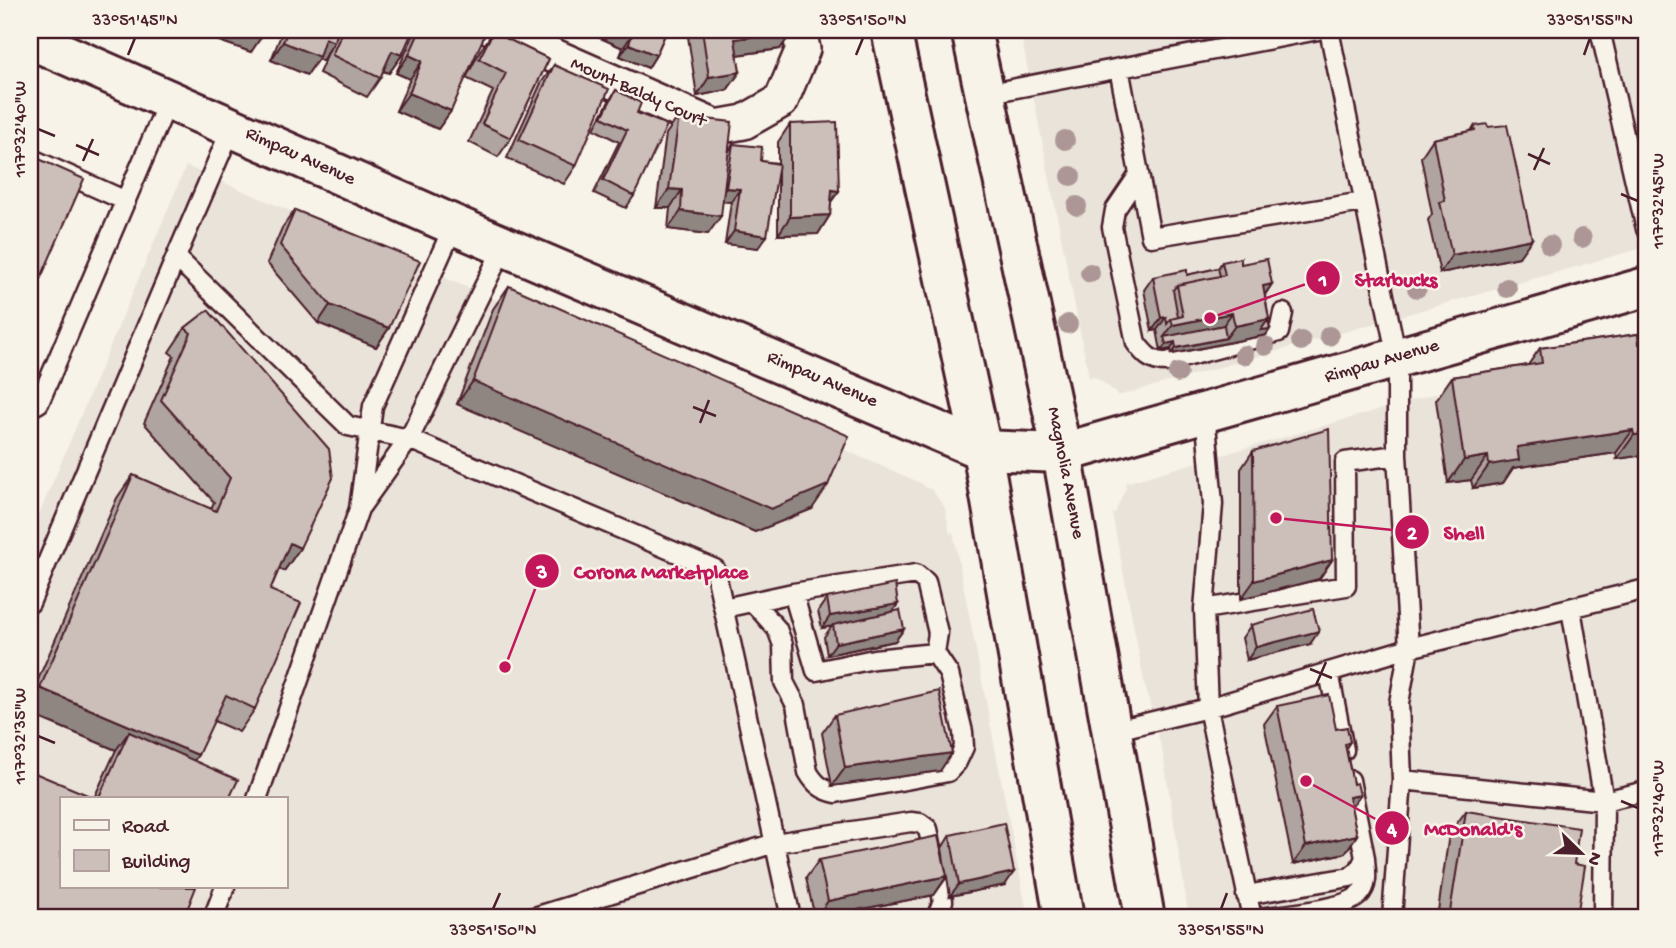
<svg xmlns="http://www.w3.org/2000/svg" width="1676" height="948" font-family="'Gochi Hand',sans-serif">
<rect width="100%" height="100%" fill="#f7f3e8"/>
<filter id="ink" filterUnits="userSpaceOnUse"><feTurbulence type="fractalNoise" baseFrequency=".0143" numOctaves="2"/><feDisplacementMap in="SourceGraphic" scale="14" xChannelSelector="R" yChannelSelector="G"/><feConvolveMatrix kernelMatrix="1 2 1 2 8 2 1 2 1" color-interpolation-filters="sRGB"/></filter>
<g filter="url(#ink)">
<path fill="#eae3da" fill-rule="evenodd" d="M1020 30H1646V247L1118 396 1117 393 1095 377H1089Z
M186 166 923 484V486L932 490 945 508 950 534 953 532 1028 918H30V536ZM61 799H285V887H61Z
M1646 333V918H1189L1163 754 1145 686 1112 513H1115L1126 487 1125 483Z"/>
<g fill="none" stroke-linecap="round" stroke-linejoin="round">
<g stroke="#4a1f2b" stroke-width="23">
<path id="service" d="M1600 30 1646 229
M1119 68 1151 237 1363 202
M985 94 1318 30
M232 127 176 257 348 426 409 439 715 569 791 918
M30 158 126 201
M1138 176 1115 210 1112 227 1136 343C1145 355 1151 362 1167 362L1279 332 1283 313
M30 408 39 403 169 99
M1205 412 1213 504 1204 609 1208 708 1252 918
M361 506 409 439 504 246
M753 602 777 629 783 645 784 682 796 705 808 772C815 784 822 790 836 793L948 772 957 762 964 747 963 732 949 674 935 653
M30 603 176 257
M724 608 793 593 916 574 926 582 938 633 935 653 874 659 816 671 793 593
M1204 609 1346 586 1345 462 1397 455
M1571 609 1604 801 1603 918
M1329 672 1344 750
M1112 731 1208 708 1409 648 1397 455V358L1329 30
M1402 780 1604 801 1646 791
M257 799 359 509 373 406 454 225
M1246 895 1350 877 1359 870 1365 858 1350 780
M213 918 225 887
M531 918 775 843 911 822 920 823 928 829 943 901 936 918
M1258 918C1280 915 1345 910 1359 895 1369 885 1366 871 1365 859
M1392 918 1402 780 1399 703 1409 648 1646 589"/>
</g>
<g stroke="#4a1f2b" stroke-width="38">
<path id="minor" d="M495 30 716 127 744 122 781 101 803 49 799 30"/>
</g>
<g stroke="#4a1f2b" stroke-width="44">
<path id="secondary" d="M30 39 454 225 982 450 1062 453 1646 287"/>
</g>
<g stroke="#4a1f2b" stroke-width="44">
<path id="primary" d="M891 30 982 450 1064 918
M971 30 1062 453 1145 918"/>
</g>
<use href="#service" stroke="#f7f3e8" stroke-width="18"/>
<use href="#minor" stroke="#f7f3e8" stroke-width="33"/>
<use href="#secondary" stroke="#f7f3e8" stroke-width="38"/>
<use href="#primary" stroke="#f7f3e8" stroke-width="38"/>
</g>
<g fill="#ac9796">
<circle cx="1065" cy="140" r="10"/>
<circle cx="1071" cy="176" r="10"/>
<circle cx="1077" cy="206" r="10"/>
<circle cx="1582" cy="238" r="10"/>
<circle cx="1550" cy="245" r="10"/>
<circle cx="1090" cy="273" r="10"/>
<circle cx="1417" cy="288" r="10"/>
<circle cx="1507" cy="288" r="10"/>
<circle cx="1068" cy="324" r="10"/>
<circle cx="1329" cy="336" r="10"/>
<circle cx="1301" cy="341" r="10"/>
<circle cx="1265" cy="346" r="10"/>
<circle cx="1244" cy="355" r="10"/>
<circle cx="1178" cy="373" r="10"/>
</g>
<path fill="#afa49f" stroke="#4a1f2b" stroke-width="2" d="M223 30H265L251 52 219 41Z
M282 30H413L402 55 389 73 383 71 380 78 367 97 319 73 330 48 322 61 318 59 307 75 271 60 283 30Z
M416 30H481L451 111 438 129 396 111 410 79 396 73Z
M599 30H667L656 55 648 68 620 56 623 48 596 36Z
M687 30H792L780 49 737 55 740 72 727 90 697 96Z
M493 32 549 59 511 138 498 157 469 142 493 91 466 78 480 51Z
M554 65 576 166 564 184 507 158 541 83Z
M616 90 637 113 634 196 626 208 594 193 619 142 594 129 608 103Z
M679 116 729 151 733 144 761 161 778 163V142L790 124 831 201 830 215 818 234 778 235V170L758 248 725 244 731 202 723 201 708 234 668 229 670 208H656L666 134Z
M1474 126 1519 257 1440 273 1428 220 1432 214 1421 157 1433 139 1471 131Z
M295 210 389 328 376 347 318 323 267 263 282 228Z
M1222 262 1272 284 1265 295 1270 329 1266 335 1172 354 1171 349 1161 351 1157 330 1152 331 1144 290 1153 277 1187 275 1218 268Z
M509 286 812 509 755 532 457 404 493 309Z
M208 310 300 548 284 571 279 569 270 590 255 709 239 732 214 721 30 918 94 798 116 750 30 714V698L117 498 133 475 211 509 214 502 144 423 174 356 169 352 185 328Z
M1638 334 1645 455 1617 459 1616 453 1513 468 1503 483 1473 488 1471 480 1448 483 1436 400 1452 377 1528 365 1540 348Z
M1253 451 1332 560 1319 579 1241 599V469Z
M827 598 898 604 892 612 904 629 895 641 827 655 824 637 832 626 822 628 818 611Z
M1251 625 1310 644 1247 660 1242 638Z
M1277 706 1336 729 1350 742 1346 748 1353 784 1360 795 1351 807 1357 835 1345 853 1293 864 1264 724Z
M835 715 940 771 832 786 822 733Z
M1466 811 1574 864 1573 918H1437L1449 834Z
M950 835 1005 885 950 896 947 877 934 895 815 918 806 878 819 860 945 868 942 848Z"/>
<path fill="#8f8682" stroke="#4a1f2b" stroke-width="2" d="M226 30H253L264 33 251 52 219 41Z
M601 30H619L632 35 623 48 596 36Z
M793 31 780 49 722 57 735 39Z
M325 38 334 42 322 61 318 59 307 75 271 60 283 42Z
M629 44 656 55 648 68 620 56Z
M392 51 402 55 389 73 379 69Z
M409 55 422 61 410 79 396 73Z
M740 72 727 90 697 96 709 77Z
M409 93 451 111 438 129 396 111Z
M726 188 740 189 731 202 717 201Z
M669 189 682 190 670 208H656Z
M832 190 839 191 826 209Z
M681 211 721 216 708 234 668 229Z
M830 215 818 234 778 235 790 217Z
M734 231 767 236 758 248 725 244Z
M1532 239 1519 257 1440 273 1452 255Z
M1272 284 1259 303 1263 286Z
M330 305 389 328 376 347 318 323Z
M1232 313 1219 331 1164 337 1173 325Z
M1166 317 1157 330 1152 331 1161 318Z
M1269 319 1261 330 1270 329 1266 335 1172 354 1176 348 1226 338 1235 326Z
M1175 342 1171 349 1161 351 1166 344Z
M473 381 828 485 812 509 755 532 457 404Z
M1633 430 1616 453 1513 468 1503 483 1473 488 1489 465 1517 447Z
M1646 434 1645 455 1617 459 1634 435Z
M1488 456 1471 480 1448 483 1464 460Z
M290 543 300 548 284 571 274 566Z
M1332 560 1319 579 1241 599 1254 581Z
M898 604 889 616 822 628 830 616Z
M904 629 895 641 827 655 836 643Z
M1319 631 1310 644 1247 660 1256 647Z
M40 688 198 755 182 778 129 732 116 750 30 714V703Z
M952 753 940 771 832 786 845 768Z
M1360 795 1347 813 1349 797Z
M1357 835 1345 853 1293 864 1306 846Z
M1014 872 1005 885 950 896 959 884Z
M947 876 934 895 816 918 828 901Z
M1570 909 1578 910 1573 918H1563Z"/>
<path fill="#ccbfb9" stroke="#4a1f2b" stroke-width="2" d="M253 30H265L264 33Z
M288 30H339L334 42 325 38 319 57 283 42Z
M343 30H413L402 55 392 51 380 78 332 55Z
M420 30H481L486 32 451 111 409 93 422 61 409 55Z
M619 30H667L656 55 629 44 632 35Z
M702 30H792L793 31 735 39 740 72 709 77Z
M493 32 549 59 511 138 482 124 506 73 479 59Z
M554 65 609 89 576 166 519 140Z
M616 90 641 103 637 113 667 125 634 196 603 180 627 130 602 117Z
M679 116 732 122 721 216 681 211 682 190 669 189Z
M837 122 839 191 832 190 830 215 790 217V124Z
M1487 124 1488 127 1507 125 1532 239 1452 255 1440 202 1445 201 1433 139 1475 130 1474 126Z
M733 144 762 147 761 161 779 164 767 236 734 231 740 189 726 188Z
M30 155 84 179 30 303Z
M295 210 420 261 389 328 330 305 280 245Z
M1241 258V264L1267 259 1272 284 1263 286 1269 319 1235 326 1232 313 1173 325 1171 319 1183 316 1177 285 1225 275 1222 262Z
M1218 268 1220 276 1177 285 1173 290 1178 317 1171 319 1167 324 1166 317 1161 318 1153 277 1187 270V275Z
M509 286 849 436 828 485 771 509 473 381Z
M208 310 329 449 333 478 300 548 290 543 270 590 301 603 255 709 226 695 198 755 40 688 133 475 216 511 230 478 161 400 191 333 185 328Z
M1268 320 1270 329 1261 330Z
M1224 325 1226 338 1176 348 1175 342 1166 344 1164 337Z
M1638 334 1639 344 1646 343V434L1634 435 1633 430 1517 447 1519 460 1489 465 1488 456 1464 460 1452 377 1542 363 1540 348Z
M1329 429 1332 560 1254 581 1253 451Z
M895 584 898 604 830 616 827 598Z
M1313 609 1319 631 1256 647 1251 625Z
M900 610 904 629 836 643 833 625Z
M939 691 952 753 845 768 835 715Z
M1329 695 1336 729 1347 727 1350 742 1345 744 1353 784 1357 783 1360 795 1349 797 1357 835 1306 846 1277 706Z
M129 732 238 780 229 799H98Z
M30 771 97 799H61V887H196L187 910 202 916 201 918H30Z
M1466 811 1579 828 1574 864 1585 866 1578 910 1570 909 1569 918H1449Z
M1004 823 1014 872 959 884 950 835Z
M938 836 947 876 828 901 819 860Z"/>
</g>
<path fill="none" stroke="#4a1f2b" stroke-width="2.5" d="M128 55 135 38M856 55 863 38M1584 55 1590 38M38 129 55 136M76 145 99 155M1528 154 1550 164M83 161 93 139M1534 170 1544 148M1621 194 1638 201M693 407 716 416M700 423 709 400M1310 669 1332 678M1316 685 1326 662M38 736 55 743M1621 801 1638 808M493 909 500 893M1221 909 1227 893"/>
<g text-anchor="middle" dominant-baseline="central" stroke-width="5" stroke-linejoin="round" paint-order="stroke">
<g font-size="19" fill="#4a1f2b" stroke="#f7f3e8">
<text transform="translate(638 93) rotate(24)">Mount Baldy Court</text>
<text transform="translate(300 157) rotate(24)">Rimpau Avenue</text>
<text transform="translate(1382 362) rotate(-16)">Rimpau Avenue</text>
<text transform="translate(822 380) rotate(23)">Rimpau Avenue</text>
<text transform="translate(1065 473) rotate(79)">Magnolia Avenue</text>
</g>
</g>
<path fill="none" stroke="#c2185b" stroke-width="2.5" d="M1210 318L1323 278M1276 518L1412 532M505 667L542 571M1306 781L1392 828"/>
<g fill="#c2185b" stroke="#f7f3e8" stroke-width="2.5">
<circle cx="1210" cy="318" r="7"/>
<circle cx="1276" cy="518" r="7"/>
<circle cx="505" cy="667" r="7"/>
<circle cx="1306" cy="781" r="7"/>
<circle cx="1323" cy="278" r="18"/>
<circle cx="1412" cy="532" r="18"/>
<circle cx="542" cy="571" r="18"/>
<circle cx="1392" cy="828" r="18"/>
</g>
<g font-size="21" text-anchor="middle" font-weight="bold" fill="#fff">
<text x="1323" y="286">1</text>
<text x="1412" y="539">2</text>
<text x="542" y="578">3</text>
<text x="1392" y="835">4</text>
</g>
<g font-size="21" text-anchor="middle" font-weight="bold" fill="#c2185b" stroke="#f7f3e8" stroke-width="5" stroke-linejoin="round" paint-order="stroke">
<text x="1396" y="286">Starbucks</text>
<text x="1464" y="539">Shell</text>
<text x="661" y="578">Corona Marketplace</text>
<text x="1473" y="835">McDonald's</text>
</g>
<rect width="1676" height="948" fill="none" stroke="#f7f3e8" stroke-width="77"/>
<rect x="60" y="797" width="228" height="91" fill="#f7f3e8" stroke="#b29e9c" stroke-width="2"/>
<rect x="74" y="820" width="35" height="10" fill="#f7f3e8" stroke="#b29e9c" stroke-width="2"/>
<text x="122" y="832" font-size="21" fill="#4a1f2b">Road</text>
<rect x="74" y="850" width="35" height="21" fill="#ccbfb9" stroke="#b29e9c" stroke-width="2"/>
<text x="122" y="867" font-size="21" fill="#4a1f2b">Building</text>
<g transform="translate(1581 853) rotate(113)" stroke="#f7f3e8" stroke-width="5" paint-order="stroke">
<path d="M0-5L12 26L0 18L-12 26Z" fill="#4a1f2b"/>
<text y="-10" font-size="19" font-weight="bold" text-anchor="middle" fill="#4a1f2b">N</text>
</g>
<rect x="38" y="38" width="1600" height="871" fill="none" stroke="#4a1f2b" stroke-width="2.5"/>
<g font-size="18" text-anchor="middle" fill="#4a1f2b">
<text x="135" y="25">33°51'45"N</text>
<text x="863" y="25">33°51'50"N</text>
<text x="1590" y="25">33°51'55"N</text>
<text transform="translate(19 129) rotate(-90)" y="6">117°32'40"W</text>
<text transform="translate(1657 201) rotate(-90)" y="6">117°32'45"W</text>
<text transform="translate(19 736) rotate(-90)" y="6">117°32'35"W</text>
<text transform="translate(1657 808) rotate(-90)" y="6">117°32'40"W</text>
<text x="493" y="935">33°51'50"N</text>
<text x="1221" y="935">33°51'55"N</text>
</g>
</svg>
